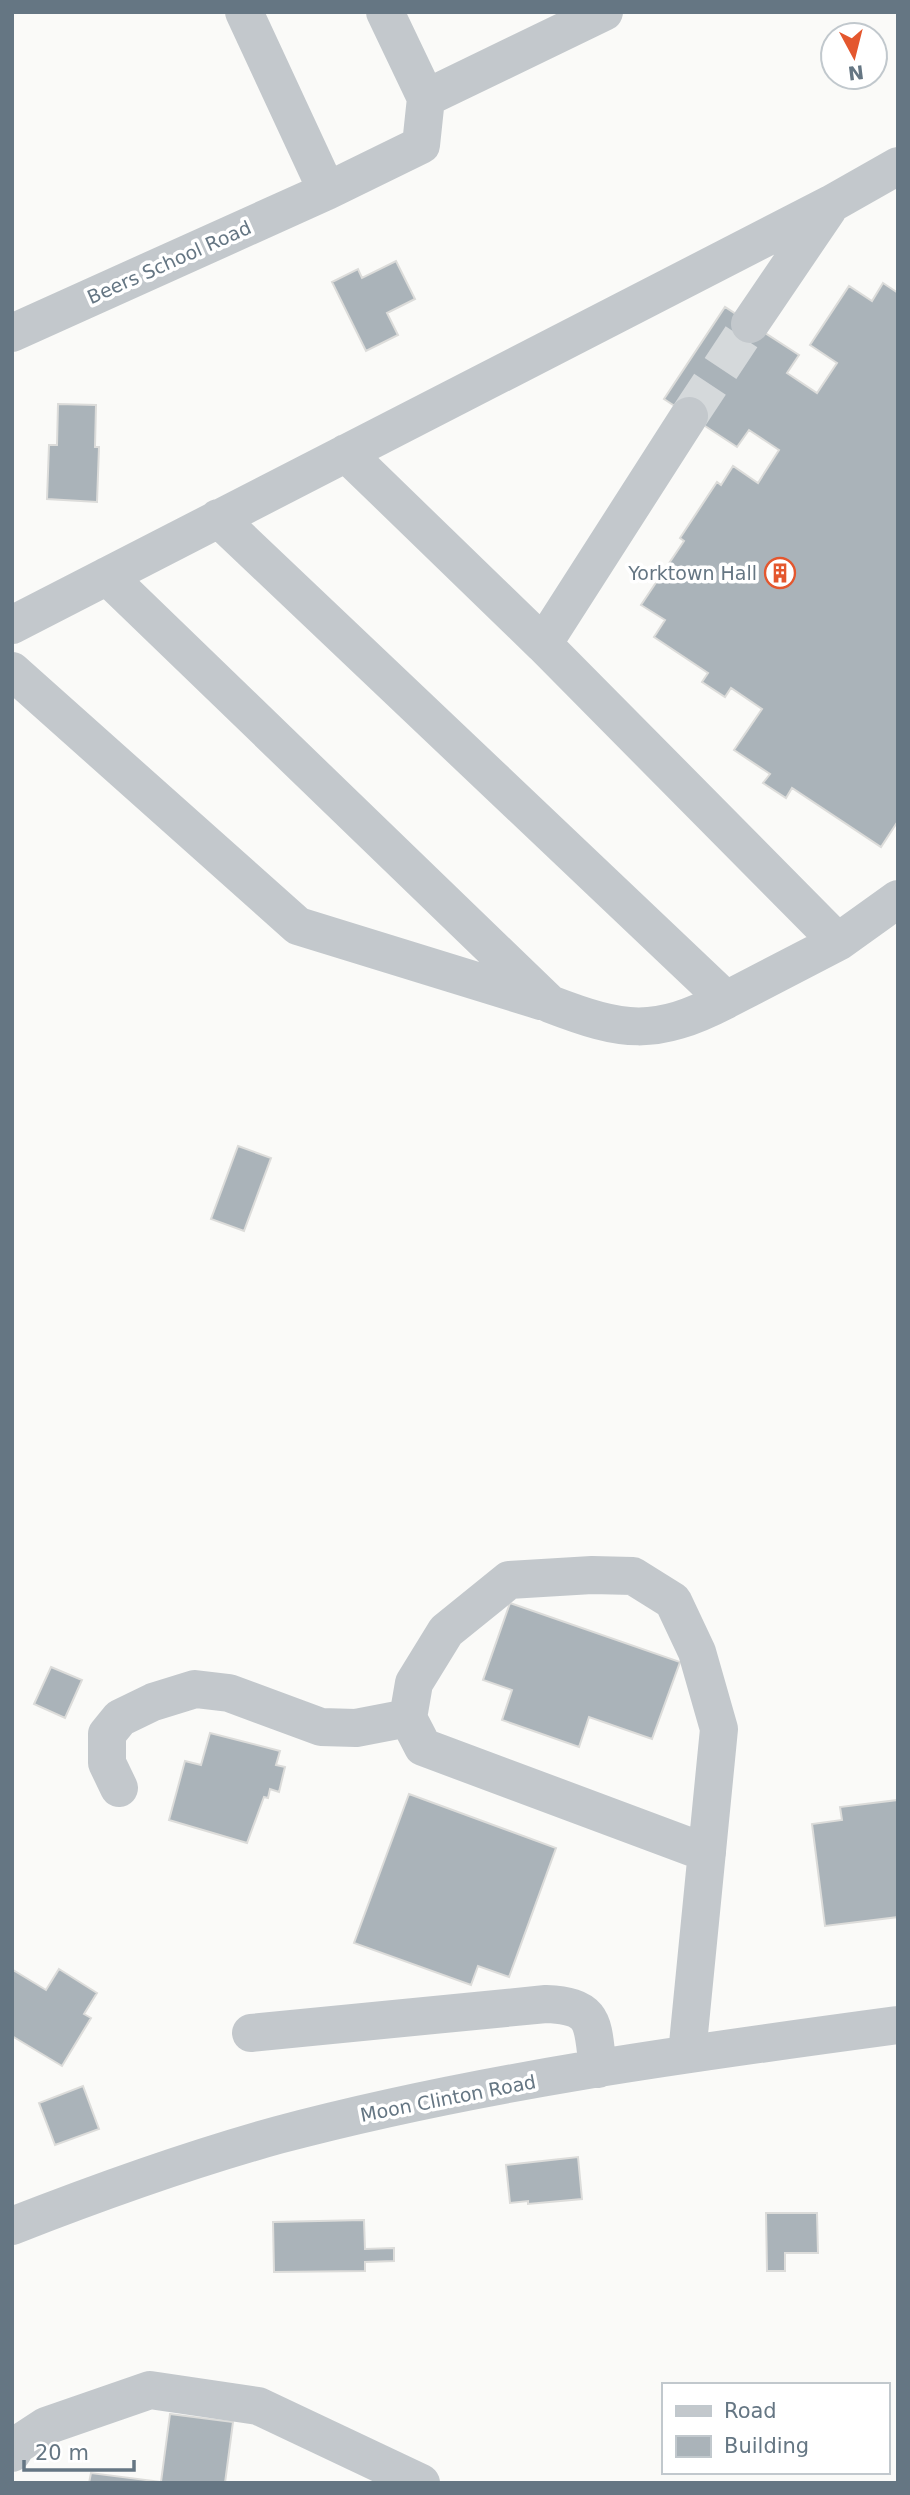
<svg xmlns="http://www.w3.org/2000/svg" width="910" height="2495" font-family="'DejaVu Sans',sans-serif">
<rect width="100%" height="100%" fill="#fafaf8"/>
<path fill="#aab3b9" stroke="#dcdcda" stroke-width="2" d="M396 261 415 299 387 313 398 335 366 351 332 282 358 269 362 278Z
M883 283 898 293V821L881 847 792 788 786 798 763 783 770 774 734 750 762 709 731 688 725 697 702 682 708 673 654 637 665 620 641 605 684 541 680 538 717 482 721 485 733 466 758 483 779 450 749 430 737 447 664 399 725 307 799 355 787 373 817 393 837 363 810 345 849 286 872 301Z
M58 404 96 405 95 447H99L97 502 47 499 49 445H57Z
M238 1146 271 1158 244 1231 211 1219Z
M510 1603 680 1662 652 1739 589 1717 579 1747 502 1720 512 1690 483 1680Z
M51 1667 82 1680 65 1718 34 1704Z
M210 1733 280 1751 276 1765 285 1767 279 1792 270 1789 268 1798 264 1797 247 1843 169 1820 185 1761 201 1765Z
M409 1794 556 1848 509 1977 478 1966 471 1985 354 1943Z
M898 1800V1917L825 1926 812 1824 842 1820 840 1807Z
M59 1969 97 1993 84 2014 91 2018 62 2066 12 2036 13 1970 46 1990Z
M83 2086 99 2129 55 2145 39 2103Z
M578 2157 582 2199 528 2204V2201L510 2203 506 2165Z
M766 2213H817L818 2253H785V2271H767Z
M364 2220 365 2249 394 2248V2261L365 2262V2271L274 2272 273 2222Z
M170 2414 233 2422 225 2483H89L91 2473 161 2482Z"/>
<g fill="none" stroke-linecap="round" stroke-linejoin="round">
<path stroke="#d5d9db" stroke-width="38" stroke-dasharray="38 19" stroke-linecap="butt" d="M689 416 750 324"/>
<path stroke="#c3c8cc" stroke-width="38" d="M244 12 327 191
M385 12 426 98
M750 324 828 209
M12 333 327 191 421 145 426 98 604 12
M346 453 543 644 689 416
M218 518 726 1000 838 942 543 644
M107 576 550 1004C623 1032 654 1037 726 1000
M12 625 831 204 898 166
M12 671 298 926 541 1001
M838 942 898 899
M119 1788 107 1763V1734L120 1718 153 1702 195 1689 229 1693 321 1727 356 1728 408 1718
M251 2033 546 2004C598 2006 592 2025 598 2069
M687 2054 719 1729 697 1652 673 1601 633 1576 592 1575 509 1580 446 1631 414 1683 408 1718 423 1747 707 1853
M12 2226C99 2192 188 2160 278 2135 481 2081 690 2053 898 2025
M12 2453 17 2445 46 2426 150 2390 258 2406 421 2483"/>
</g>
<defs>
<g id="building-ring" transform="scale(1.575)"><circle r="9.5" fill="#fff" stroke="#e4572e" stroke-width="1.5"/><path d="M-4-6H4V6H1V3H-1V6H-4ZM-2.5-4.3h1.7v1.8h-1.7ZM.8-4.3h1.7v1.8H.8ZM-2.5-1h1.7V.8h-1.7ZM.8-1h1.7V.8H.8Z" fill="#e4572e"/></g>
</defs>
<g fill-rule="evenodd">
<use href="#building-ring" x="780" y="573"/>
</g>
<g text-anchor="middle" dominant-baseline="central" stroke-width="7" stroke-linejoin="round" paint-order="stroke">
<g font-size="19" fill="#657683" stroke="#fff">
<text transform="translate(169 262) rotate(-24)">Beers School Road</text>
<text transform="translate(448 2098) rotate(-11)">Moon Clinton Road</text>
</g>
<g font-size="19" fill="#657683" stroke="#fff" text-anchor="end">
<text x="757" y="573">Yorktown Hall</text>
</g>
</g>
<rect width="910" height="2495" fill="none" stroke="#657683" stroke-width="28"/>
<rect x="662" y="2383" width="228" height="91" fill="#ffffff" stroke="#c1c8cd" stroke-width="2"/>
<rect x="676" y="2406" width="35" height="10" fill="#c3c8cc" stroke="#c1c8cd" stroke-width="2"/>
<text x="724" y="2418" font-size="21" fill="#657683">Road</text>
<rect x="676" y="2436" width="35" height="21" fill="#aab3b9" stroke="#c1c8cd" stroke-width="2"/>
<text x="724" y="2453" font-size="21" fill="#657683">Building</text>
<g transform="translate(854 56) rotate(173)"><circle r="33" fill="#ffffff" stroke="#c1c8cd" stroke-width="2"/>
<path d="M0-5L12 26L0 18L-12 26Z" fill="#e4572e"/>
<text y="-10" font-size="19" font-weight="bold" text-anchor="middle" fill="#657683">N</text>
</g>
<path d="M24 2460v10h110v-10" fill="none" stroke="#657683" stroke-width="3.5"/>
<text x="35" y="2460" font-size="21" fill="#657683" stroke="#ffffff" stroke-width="5" paint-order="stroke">20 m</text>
</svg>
